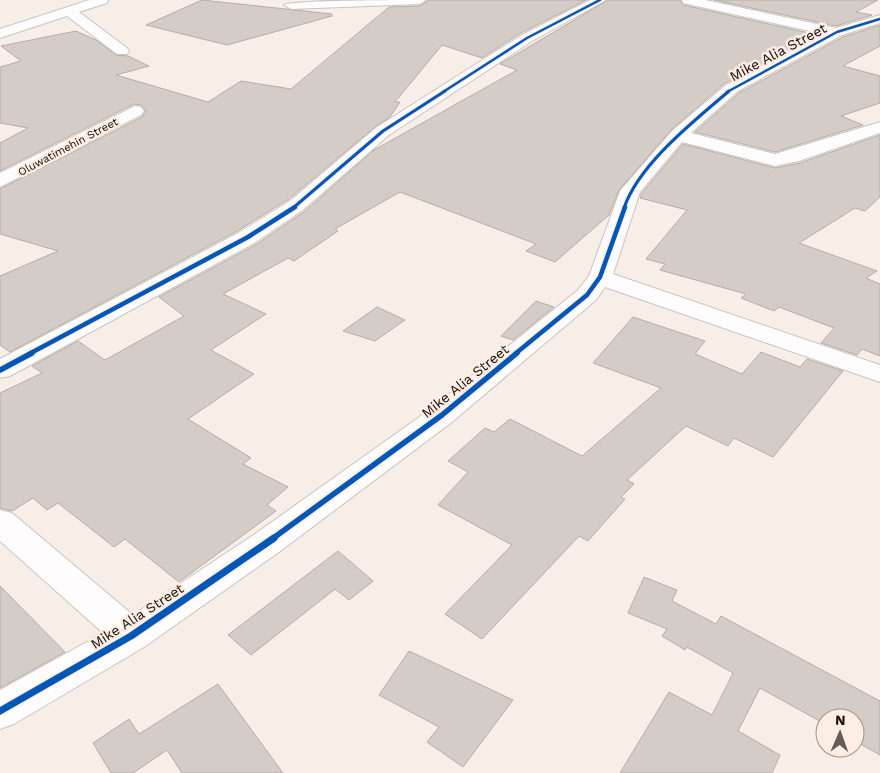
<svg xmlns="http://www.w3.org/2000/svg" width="880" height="773" font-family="'Work Sans',sans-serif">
<rect width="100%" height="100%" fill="#f8eee8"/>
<path fill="#d3ccc7" stroke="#b4ada8" d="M202 0 332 14V16L227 45 146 25Z
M428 0H586L521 33 482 58 442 45 395 102H400L390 117 376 126 289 199 239 230 10 352 0 345V276L58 251 0 234V189L142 117 146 111 141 105 134 104 0 171V143L28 128 0 123V67L21 61 1 46 76 31 96 40 116 55 128 56 149 66 116 75 208 102 241 81 291 89 389 7 420 6Z
M608 0H680L683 5 818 35 725 83 671 130 619 190 609 215 555 262 526 251 536 244 400 192 335 229 338 231 294 261 288 258 223 294 266 314 211 350 254 374 188 419 251 458 243 464 288 487 267 505 276 511 179 582 125 539 114 547 58 503 47 510 33 498 12 511 0 508V393L42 373 32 366 78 341 105 360 184 316 159 297 257 244 305 211 374 150 517 70 500 64Z
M714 0H878L856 12 872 15 836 26Z
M880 25V46L843 66 880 76V103L841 116 863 125 775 152 695 132 739 93 843 37Z
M880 135V197L865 211 855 208 799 243 877 271 866 278 880 284V356L862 349 857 355 821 343 834 328 779 307 774 311 741 298 746 294 660 270 665 264 646 259 687 210 640 198 642 193 683 144 775 168 800 163Z
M536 301 554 307 513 340 501 336Z
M377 307 405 320 375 341 343 331Z
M633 317 705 341 695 354 742 374 761 352 800 367 807 359 843 371 773 457 734 438 728 446 686 426 627 480 634 484 621 497 625 499 588 541 579 536 482 639 445 614 512 545 438 505 468 472 448 461 485 428 494 432 510 419 582 456 661 388 593 363Z
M338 551 373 581 349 600 335 589 251 655 228 635Z
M644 577 677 590 672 601 716 624 721 616 880 701V755L855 741V718H825V724L760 688 738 731 780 755 772 773H620L669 692 712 715 733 673 687 647 685 650 662 636 667 629 628 613Z
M0 586 65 652 0 688Z
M409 651 513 700 463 767 427 742 439 727 379 695Z
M218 684 283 773H182L167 750 133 773H111L93 743 129 719 139 734Z"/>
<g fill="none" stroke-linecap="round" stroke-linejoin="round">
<g stroke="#cac2bd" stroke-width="2">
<path id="minor" d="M89 0H108L107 3 79 12 127 48 129 51 127 54H117L67 16 0 38V29Z
M426 0 420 4 291 9 284 5C291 0 408 0 426 0Z
M590 0H606L532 41 389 135 304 209 256 242 10 376 0 378V359L240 232 290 201 377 127 522 35Z
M682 0H705L836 28 880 15V23L842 35 738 91 691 133 775 154 880 122V133L799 161 775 166 682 142 640 192 613 274 880 365V382L605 287 596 300 452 422 279 552 144 647 14 724 0 729V690L103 633 0 541V510L12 513 133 615 255 534 432 408 578 290 589 276 620 191 672 131 726 85 823 34 683 3Z
M135 106 141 107 144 111 141 115 0 187V173Z"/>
</g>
<use href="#minor" fill="#fefcfc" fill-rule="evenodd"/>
<g stroke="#feede2" stroke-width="4.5">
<path id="cycleway-far4" d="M443 92 527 38 600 0
M727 92 837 32 880 19"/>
</g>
<g stroke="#feede2" stroke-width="5">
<path id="cycleway-far3" d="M293 208 383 131 445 91
M624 208C639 164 694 121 729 91"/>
</g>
<g stroke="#feede2" stroke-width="7">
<path id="cycleway-far2" d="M29 354 248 237 295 207
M515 354 587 295 600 277 625 207"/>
</g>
<g stroke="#feede2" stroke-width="9">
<path id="cycleway-far1" d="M0 370 32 353
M272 539 442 415 517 353"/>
</g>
<g stroke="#feede2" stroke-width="10">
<path id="cycleway" d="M0 711 131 636 274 538"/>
</g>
<use href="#cycleway-far4" stroke="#0057b8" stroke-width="2.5"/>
<use href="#cycleway-far3" stroke="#0057b8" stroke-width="3"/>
<use href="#cycleway-far2" stroke="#0057b8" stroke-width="4.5"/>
<use href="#cycleway-far1" stroke="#0057b8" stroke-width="5.5"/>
<use href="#cycleway" stroke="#0057b8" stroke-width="7"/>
</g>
<g text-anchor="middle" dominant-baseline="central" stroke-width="5" stroke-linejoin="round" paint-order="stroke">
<g font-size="11" fill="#130d0a" stroke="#feede2">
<text transform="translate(68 147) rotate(-28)">Oluwatimehin Street</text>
</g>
<g font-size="14" fill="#130d0a" stroke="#feede2">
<text transform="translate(778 52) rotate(-28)">Mike Alia Street</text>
<text transform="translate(465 381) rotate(-39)">Mike Alia Street</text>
<text transform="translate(137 616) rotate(-33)">Mike Alia Street</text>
</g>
</g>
<g transform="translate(840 733) rotate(2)"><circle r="24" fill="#feede2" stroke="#a0938c"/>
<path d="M0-4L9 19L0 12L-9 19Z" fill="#635c58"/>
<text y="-8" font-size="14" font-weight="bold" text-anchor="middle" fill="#130d0a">N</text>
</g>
</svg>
